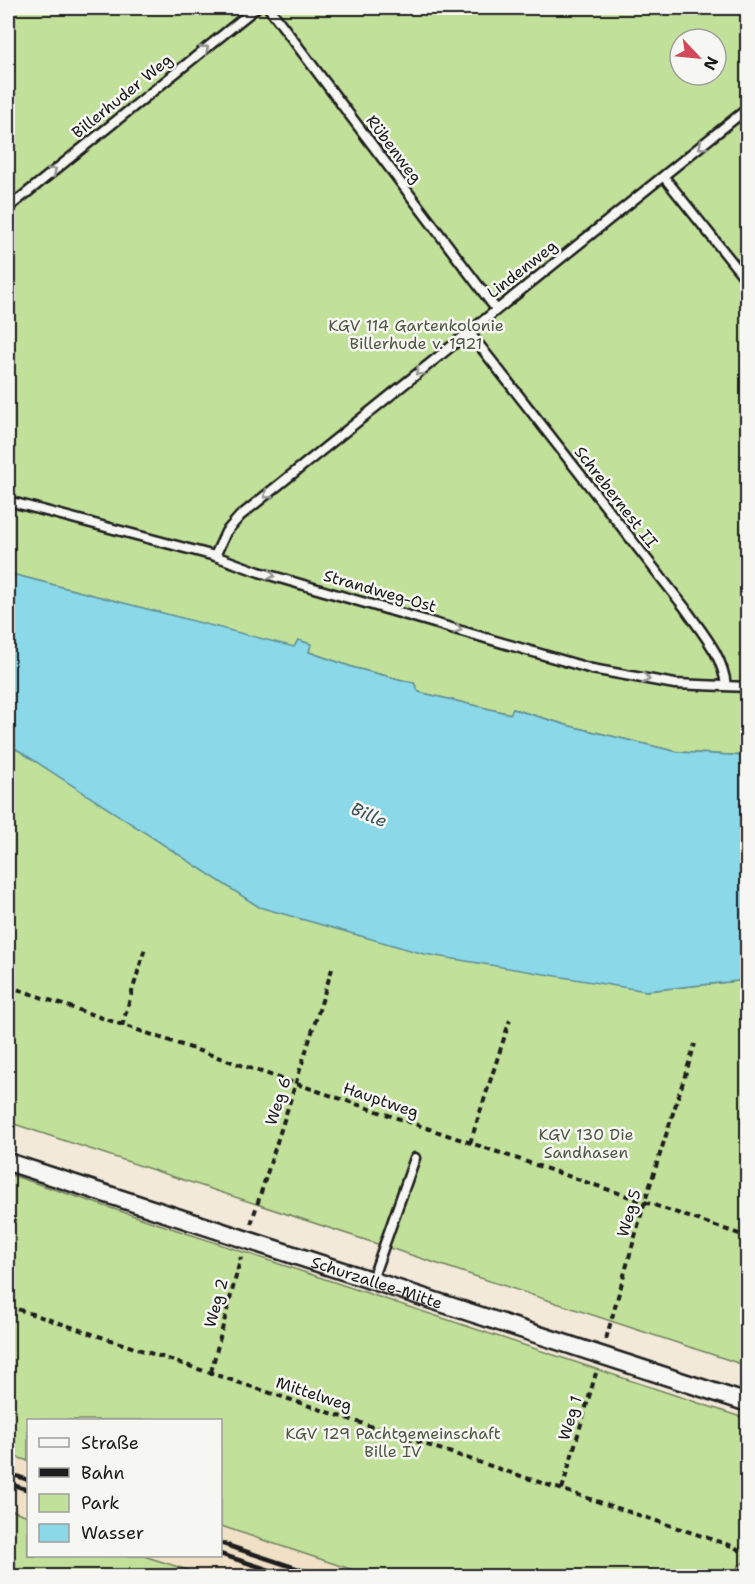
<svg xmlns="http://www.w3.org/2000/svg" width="755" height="1584" font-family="'Shantell Sans',sans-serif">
<rect width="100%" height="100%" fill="#f2e9d8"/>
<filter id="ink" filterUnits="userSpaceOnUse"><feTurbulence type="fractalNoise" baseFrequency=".0167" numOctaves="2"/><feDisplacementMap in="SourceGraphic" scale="12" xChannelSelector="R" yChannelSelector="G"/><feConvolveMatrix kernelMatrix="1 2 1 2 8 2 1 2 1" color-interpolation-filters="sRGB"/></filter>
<g filter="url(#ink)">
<path fill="#efe0c6" d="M8 1454 28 1461V1516L8 1509Z
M221 1526 371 1576H206L144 1556H220Z"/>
<path fill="#c1e19a" stroke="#6e7e5b" stroke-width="1.5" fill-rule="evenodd" d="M8 8H747V756L678 752 570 726 513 709 511 714 418 692 414 683 355 668 309 652 310 644 298 640 294 648 8 573ZM680 39H716V75H680Z
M8 746 646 991 747 980V1366L8 1122Z
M8 1174 747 1419V1560L738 1566 735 1576H371L221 1526 220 1420H28V1461L8 1454Z
M8 1509 28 1516V1556H144L206 1576H8Z"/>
<path fill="#8ad8e8" stroke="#5e8d96" stroke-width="1.5" d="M8 573 294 647 298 640 311 644 309 652 355 668 414 683 419 692 510 714 513 709 570 726 678 752 747 756V980L646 991 424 954 259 907 18 750 8 746Z"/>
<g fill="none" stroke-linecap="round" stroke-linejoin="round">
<g stroke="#1c1c1c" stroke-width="13">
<path id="lane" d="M269 8 496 309
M664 177 748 282
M8 208 256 8
M469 332 685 608C702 633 723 655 726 686
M8 501 215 556 259 572 592 669 675 684 748 687
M215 556 226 532 240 516 748 108
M372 1280 415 1158"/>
</g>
<g stroke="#1c1c1c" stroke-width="21">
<g id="street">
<path id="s1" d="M8 1162 748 1403"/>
</g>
</g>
<path stroke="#1c1c1c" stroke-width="4" stroke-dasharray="6 4.5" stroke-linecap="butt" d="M8 986 748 1237
M122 1026 145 948
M470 1143 510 1020
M251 1224 332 969
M8 1306 732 1546 748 1555
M606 1339 645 1201 695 1044
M211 1372 241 1257
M562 1489 596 1373
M743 1576 748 1572"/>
<use href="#lane" stroke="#f6f6f2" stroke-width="8"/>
<use href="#street" stroke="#f6f6f2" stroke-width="16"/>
<path stroke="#1c1c1c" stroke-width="4.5" d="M8 1473 28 1480
M8 1483 28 1490
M220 1543 320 1576
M220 1554 288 1576"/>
</g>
<defs><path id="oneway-chevron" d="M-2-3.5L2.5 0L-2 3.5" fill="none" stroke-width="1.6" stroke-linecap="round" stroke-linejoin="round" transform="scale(1.5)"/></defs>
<g stroke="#949492">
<use href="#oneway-chevron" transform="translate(205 49) rotate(-39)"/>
<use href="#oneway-chevron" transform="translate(702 146) rotate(140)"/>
<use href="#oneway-chevron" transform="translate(53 171) rotate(-39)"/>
<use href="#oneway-chevron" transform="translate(419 372) rotate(141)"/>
<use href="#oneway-chevron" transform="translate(267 495) rotate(141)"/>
<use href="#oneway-chevron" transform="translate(271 575) rotate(16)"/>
<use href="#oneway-chevron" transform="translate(458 629) rotate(16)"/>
<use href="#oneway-chevron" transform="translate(646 679) rotate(10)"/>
</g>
</g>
<g text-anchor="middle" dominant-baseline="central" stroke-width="5" stroke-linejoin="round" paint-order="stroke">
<g font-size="16" fill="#1c1c1c" stroke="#f6f6f2">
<text transform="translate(122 96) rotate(-39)">Billerhuder Weg</text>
<text transform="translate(394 149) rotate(53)">Rübenweg</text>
<text transform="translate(522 269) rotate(-38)">Lindenweg</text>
<text transform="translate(616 497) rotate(52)">Schrebernest II</text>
<text transform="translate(380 591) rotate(16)">Strandweg-Ost</text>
<text transform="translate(381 1100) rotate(19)">Hauptweg</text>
<text transform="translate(278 1101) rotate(-72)">Weg 6</text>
<text transform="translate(629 1213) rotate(-74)">Weg 5</text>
<text stroke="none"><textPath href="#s1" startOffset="388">Schurzallee-Mitte</textPath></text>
<text transform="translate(216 1303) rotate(-75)">Weg 2</text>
<text transform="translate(314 1394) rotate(18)">Mittelweg</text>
<text transform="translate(570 1418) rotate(-73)">Weg 1</text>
</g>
<g font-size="16" fill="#4e5742" stroke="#f6f6f2">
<text x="416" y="325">KGV 114 Gartenkolonie<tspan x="416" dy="18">Billerhude v. 1921</tspan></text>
<text x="586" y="1134">KGV 130 Die<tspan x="586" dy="18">Sandhasen</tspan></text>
<text x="393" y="1433">KGV 129 Pachtgemeinschaft<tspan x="393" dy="18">Bille IV</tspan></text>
</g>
<g font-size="18" font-style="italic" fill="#3d5459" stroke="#f6f6f2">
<text transform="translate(369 815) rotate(23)">Bille</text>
</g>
</g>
<rect width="755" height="1584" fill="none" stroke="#f6f6f2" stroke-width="30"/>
<rect x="15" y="15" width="725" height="1554" fill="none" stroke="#1c1c1c" stroke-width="2" filter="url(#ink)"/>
<rect x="27" y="1419" width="195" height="138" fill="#f6f6f2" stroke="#9f9f9c" stroke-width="1.5"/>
<rect x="39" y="1438" width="30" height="9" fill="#f6f6f2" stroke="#9f9f9c" stroke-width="1.5"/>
<text x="81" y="1449" font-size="18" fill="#1c1c1c">Straße</text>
<rect x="39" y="1468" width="30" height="9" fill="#1c1c1c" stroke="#9f9f9c" stroke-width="1.5"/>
<text x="81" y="1479" font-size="18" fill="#1c1c1c">Bahn</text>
<rect x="39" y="1494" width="30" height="18" fill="#c1e19a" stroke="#9f9f9c" stroke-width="1.5"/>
<text x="81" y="1509" font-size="18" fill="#1c1c1c">Park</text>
<rect x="39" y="1524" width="30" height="18" fill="#8ad8e8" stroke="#9f9f9c" stroke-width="1.5"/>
<text x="81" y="1539" font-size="18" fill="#1c1c1c">Wasser</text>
<g transform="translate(698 57) rotate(116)"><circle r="28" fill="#f6f6f2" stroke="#9f9f9c" stroke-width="1.5"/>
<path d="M0-4.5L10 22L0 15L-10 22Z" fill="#d1495b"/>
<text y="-9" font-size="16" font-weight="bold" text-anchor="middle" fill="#1c1c1c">N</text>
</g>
</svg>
